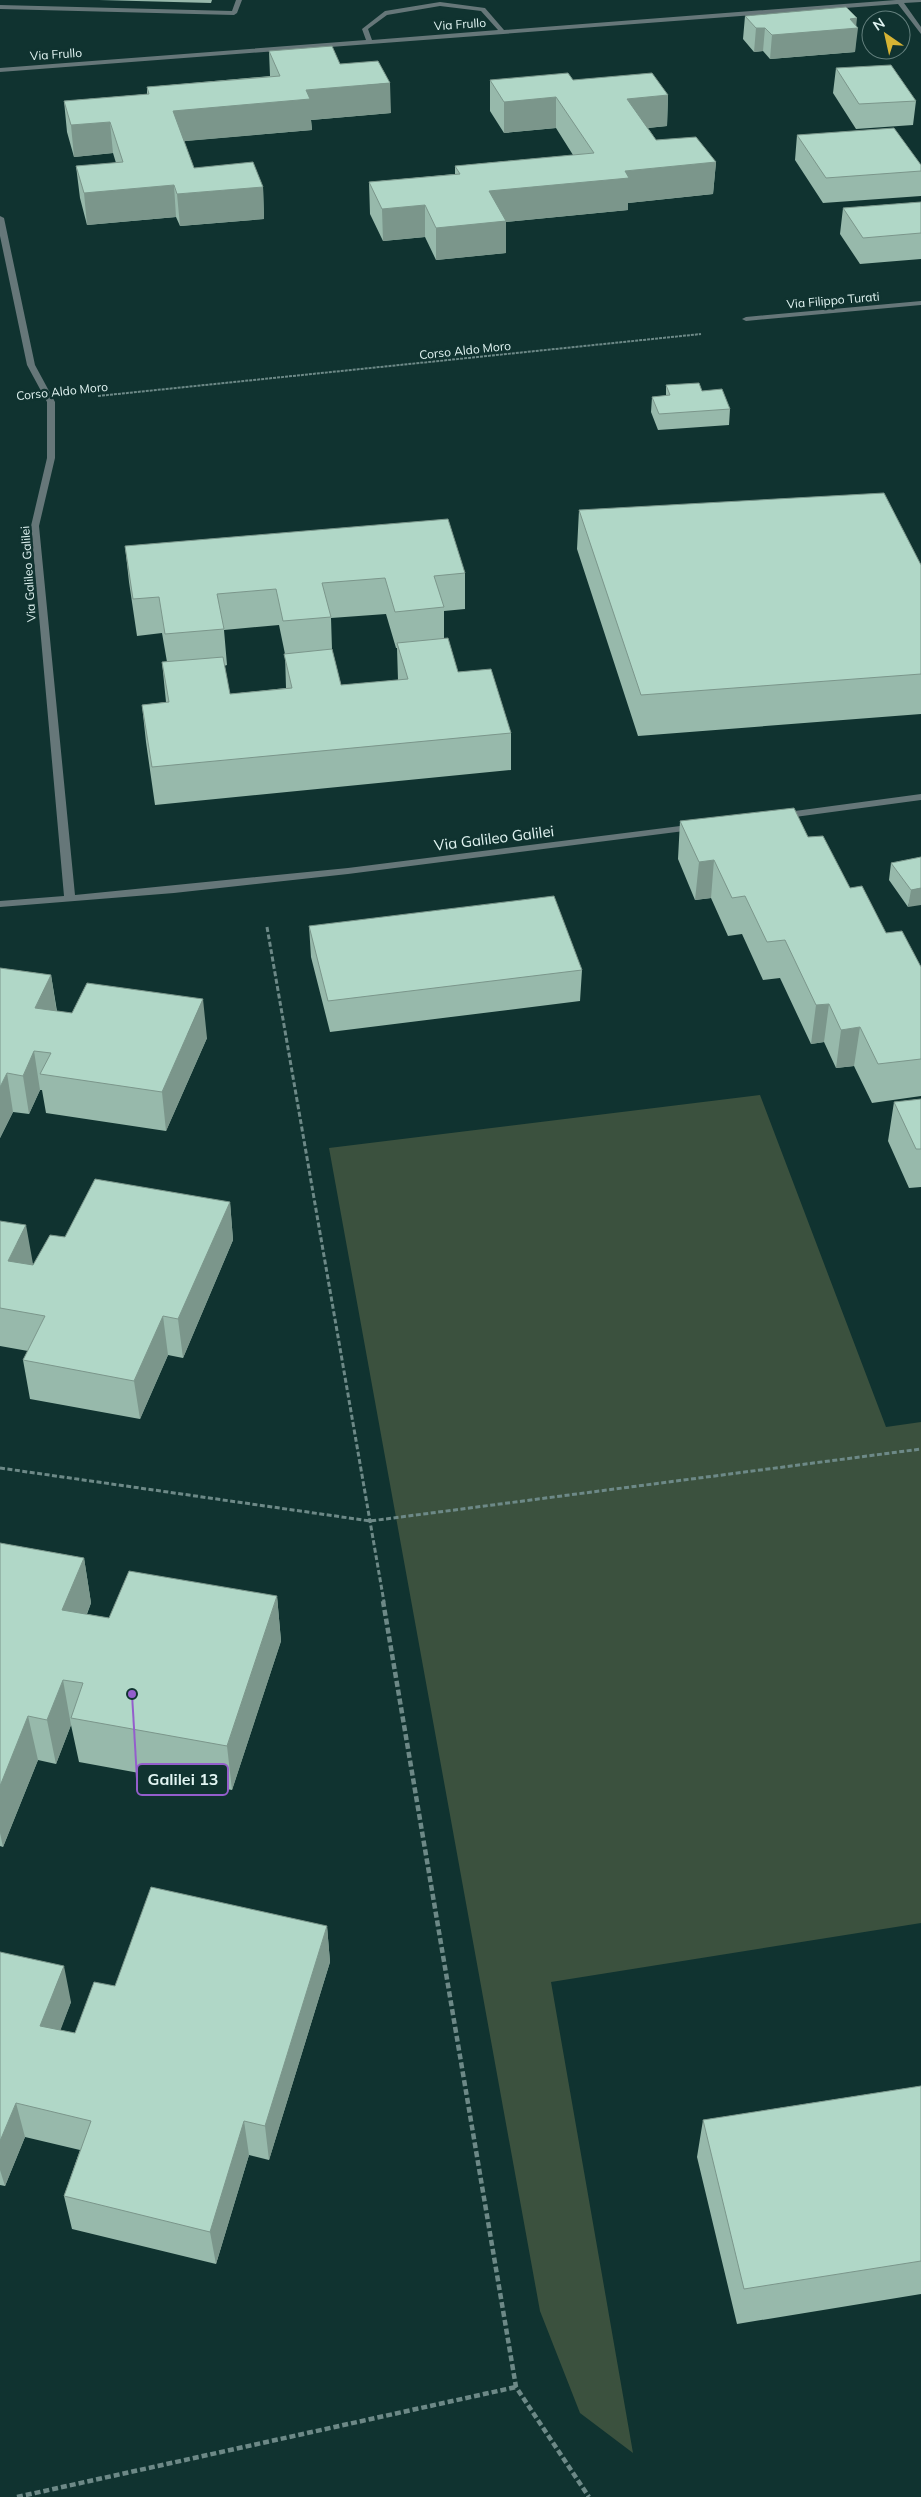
<svg xmlns="http://www.w3.org/2000/svg" width="921" height="2497" font-family="Mulish,sans-serif">
<rect width="100%" height="100%" fill="#103330"/>
<path fill="#3b513e" d="M760 1095 886 1427 921 1422V1923L551 1982 633 2453 580 2413 540 2311 329 1148Z"/>
<g fill="none" stroke-linecap="round" stroke-linejoin="round">
<path stroke="#6d8987" stroke-width="2" stroke-dasharray="3 1" stroke-linecap="butt" d="M98 396 701 334"/>
<path stroke="#6d8987" stroke-width="3" stroke-dasharray="5 2.5" stroke-linecap="butt" d="M267 927 384 1602
M0 1468 370 1521 921 1449"/>
<path stroke="#6d8987" stroke-width="4.5" stroke-dasharray="6 3" stroke-linecap="butt" d="M383 1601 516 2387 589 2497
M17 2497 516 2387"/>
<path fill="#667779" fill-rule="evenodd" d="M236 0H242L237 13 234 15 0 9V5L232 11Z
M896 0H921V2L904 3 921 27V34L898 4 0 72V68L366 40 362 29 385 11 440 2 485 8 504 30ZM440 6 481 11 498 30 372 40 368 29 387 15Z
M0 216 4 218 35 365 55 402V458L39 526 75 895 348 868 696 824 701 827 700 829 348 874 174 893 0 907V901L64 896 31 526 47 458V402L27 365 0 236Z
M921 301V305L746 321 742 319 746 317Z
M921 794V800L780 819 775 816 780 813Z"/>
</g>
<path fill="#97b9ab" fill-rule="evenodd" d="M99 0H212L211 3Z
M745 16 856 26 855 52 770 59 763 51 754 52 743 39Z
M269 51 340 64 391 113 311 120 312 130 184 141 194 168 263 187 264 219 180 226 176 217 87 225 80 198 76 166 116 163 113 153 74 157 67 132 64 101 147 94V87L270 76Z
M836 68 916 101 913 125 856 129 833 93Z
M490 80H573L668 95 667 126 648 128 656 140 716 162 713 194 628 203V210L506 222V253L436 260 425 237 383 241 370 214 369 182 455 174V166L573 155 556 128 504 133 490 111Z
M797 135 921 165V196L823 203 795 160Z
M921 202V259L860 264 840 234 843 208Z
M666 385 730 409 729 425 658 430 651 412 652 397 666 396Z
M579 510 921 565V714L638 736 577 549Z
M125 546 465 573V609L444 611V639L458 672 511 733V770L155 805 146 742 142 705 166 702 162 662H167L162 633 137 636 129 582ZM386 614 396 648H397L398 680 341 685 332 649 331 618ZM279 625 285 654 286 688 230 694 224 666 227 665 224 630Z
M680 821 808 837 850 888 886 933 921 967V1096L872 1103 854 1066 836 1068 824 1042 811 1044 780 978 763 980 742 934 728 936 711 898 695 900 678 859Z
M921 857 908 907 889 880 891 863Z
M309 926 582 970 580 1001 330 1032 311 957Z
M0 968 51 975 57 1011 207 1038 166 1131 46 1113 42 1090H40L29 1114 13 1112 0 1138Z
M921 1099V1187L909 1188 888 1141 894 1102Z
M230 1202 233 1240 183 1358 168 1355 140 1419 30 1399 23 1360 28 1351 0 1346V1221L33 1264 32 1265H33L65 1237Z
M0 1543 84 1558 91 1603 87 1614 109 1618 277 1596 281 1641 232 1790 79 1762 71 1725 56 1764 38 1760 3 1847 0 1846Z
M327 1926 330 1962 269 2160 249 2155 216 2264 72 2229 64 2196 80 2150 25 2137 5 2186 0 2185V1952L71 2002 60 2030 75 2033 115 1986Z
M921 2086V2294L737 2324 697 2157 703 2120Z"/>
<path fill="#7b968b" d="M857 18 856 28H858L855 52 770 59 772 35 850 19Z
M756 28H765L763 51 754 52Z
M390 83 391 113 311 120 312 130 175 142 173 111 306 90Z
M668 95 667 126 626 130 627 99Z
M556 97V128L504 133V102Z
M110 122 113 153 74 157 71 125Z
M716 162 713 194 628 203V210L506 222V253L436 260V228L489 191 625 171Z
M174 185 176 217 87 225 84 193Z
M263 187 264 219 180 226 177 194Z
M425 205V237L383 241 382 209Z
M714 860 711 898 695 900 699 862Z
M921 888V905L908 907 911 890Z
M51 975 57 1014 35 1008Z
M203 999 207 1038 166 1131 162 1092Z
M829 1004 824 1042 811 1044 816 1005Z
M860 1027 854 1066 836 1068 841 1030Z
M34 1051 40 1090 29 1114 23 1076Z
M7 1073 13 1112 0 1138V1087Z
M230 1202 233 1240 183 1358 178 1319Z
M26 1225 33 1264 15 1299 8 1261Z
M163 1316 168 1355 140 1419 134 1381Z
M84 1558 91 1603 71 1654 62 1610Z
M277 1596 281 1641 232 1790 227 1746Z
M63 1680 71 1725 56 1764 47 1720Z
M28 1716 38 1760 3 1847 0 1833V1786Z
M327 1926 330 1962 269 2160 265 2126Z
M64 1966 71 2002 49 2061 40 2026Z
M16 2103 25 2137 5 2186 0 2170V2141Z
M244 2121 249 2155 216 2264 210 2232Z"/>
<path fill="#b0d7c7" stroke="#7b968b" d="M846 7 857 18 850 19 858 28 772 35 765 28H756L745 16Z
M332 46 340 64 378 61 390 83 306 90 310 99 173 111 194 168 253 162 263 187 177 194 174 185 84 193 76 166 123 162 110 122 71 125 64 101 149 94 147 87 280 76 269 51Z
M891 65 916 101 859 104 836 68Z
M568 73 573 80 652 73 668 95 627 99 656 140 696 137 716 162 625 171 629 178 489 191 506 221 436 228 425 205 382 209 369 182 460 174 455 166 594 153 556 97 504 102 490 80Z
M894 128 921 165V171L826 178 797 135Z
M921 202V233L863 238 843 208Z
M699 383 702 391 722 389 730 409 659 414 652 397 670 395 666 385Z
M884 493 921 565V674L641 695 579 510Z
M448 519 465 573 434 576 444 607 395 612 385 578 322 583 331 617 283 621 276 589 217 594 224 629 165 634 159 597 133 599 125 546Z
M448 638 458 672 491 669 511 733 152 767 142 705 169 702 162 662 223 657 230 694 292 688 284 654 332 649 341 685 408 679 397 643Z
M794 808 808 837 823 836 850 888 862 886 886 933 902 931 921 967V1059L878 1064 860 1027 841 1030 829 1004 816 1005 785 940 767 942 745 896 732 898 714 860 699 862 680 821Z
M921 857V888L911 890 891 863Z
M554 896 582 970 328 1001 309 926Z
M0 968 51 975 35 1008 72 1013 87 983 203 999 162 1092 40 1074 51 1053 34 1051 23 1076 7 1073 0 1087Z
M921 1099V1149H916L894 1102Z
M95 1179 230 1202 178 1319 163 1316 134 1381 23 1360 45 1316 0 1308V1221L26 1225 8 1261 33 1265 50 1235 65 1237Z
M0 1543 84 1558 62 1610 109 1618 129 1571 277 1596 227 1746 71 1718 83 1683 63 1680 47 1720 28 1716 0 1786Z
M151 1887 327 1926 265 2126 244 2121 210 2232 64 2196 91 2121 16 2103 0 2141V1952L64 1966 40 2026 75 2033 94 1982 115 1986Z
M921 2086V2261L744 2289 703 2120Z"/>
<g text-anchor="middle" dominant-baseline="central" stroke-width="5" stroke-linejoin="round" paint-order="stroke">
<g font-size="12" fill="#e1f4f2" stroke="#103330">
<text transform="translate(460 24) rotate(-4)">Via Frullo</text>
<text transform="translate(56 54) rotate(-4)">Via Frullo</text>
<text transform="translate(833 300) rotate(-5)">Via Filippo Turati</text>
<text transform="translate(465 350) rotate(-6)">Corso Aldo Moro</text>
<text transform="translate(62 391) rotate(-6)">Corso Aldo Moro</text>
<text transform="translate(28 574) rotate(-94)">Via Galileo Galilei</text>
</g>
<g font-size="15" fill="#e1f4f2" stroke="#103330">
<text transform="translate(494 838) rotate(-7)">Via Galileo Galilei</text>
</g>
</g>
<path fill="none" stroke="#945ecc" stroke-width="2" d="M132 1694L137 1779"/>
<circle fill="#945ecc" stroke="#103330" stroke-width="2" cx="132" cy="1694" r="5"/>
<rect fill="#103330" stroke="#945ecc" stroke-width="2" x="137" y="1764" width="91" height="31" rx="5"/>
<g font-size="16" text-anchor="middle" font-weight="bold" fill="#e1f4f2">
<text x="183" y="1785">Galilei 13</text>
</g>
<g transform="translate(886 35) rotate(326)"><circle r="24" fill="#103330" stroke="#64807e"/>
<path d="M0-4L9 19L0 12L-9 19Z" fill="#d7b434"/>
<text y="-8" font-size="14" font-weight="bold" text-anchor="middle" fill="#e1f4f2">N</text>
</g>
</svg>
